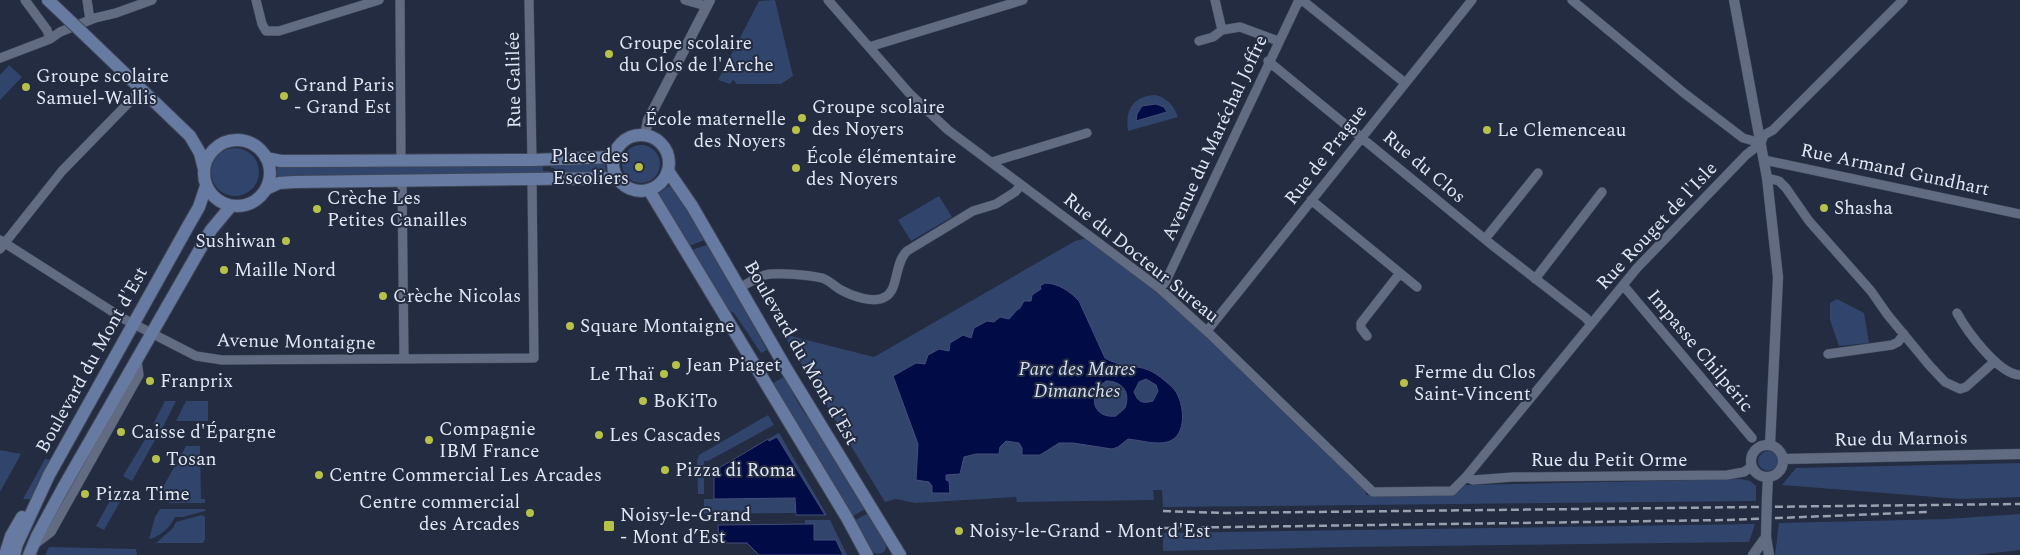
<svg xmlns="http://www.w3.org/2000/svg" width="2020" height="555" font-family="Spectral,serif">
<rect width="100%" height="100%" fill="#232c40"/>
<path fill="#31446b" d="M775 0 793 76 781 84H737L733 80 730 84 718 80 759 1Z
M9 65 22 77 0 100V75Z
M1155 95C1168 98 1174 106 1178 117L1128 131C1125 110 1133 96 1155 95Z
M622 164a19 19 0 1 1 38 0a19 19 0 1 1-38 0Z
M211 172a24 24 0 1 1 48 0a24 24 0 1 1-48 0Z
M543 163V171H550V175L277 176V167Z
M551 163H605L606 172 554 175V168H551Z
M669 186 677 193 707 239 689 246 658 194Z
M939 196 952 217 911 241 898 220Z
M1092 237 1159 288 1366 491V495L1457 493 1465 485 1741 479 1750 481 1756 486V501L1163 507 1162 490H1153L1154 500 1017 502 1016 497 915 503 896 499 885 502 783 334 874 357 1075 241Z
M710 244 737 288 750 319 767 350 761 353 734 313 726 309 691 250Z
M1837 299 1864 313 1869 343 1839 346 1830 320V303Z
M786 376 794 396 805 414 824 436 867 508 851 517 771 384Z
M165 401H176L162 429 153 424Z
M186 401H208V421H176Z
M768 415 774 425 708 461H704V494H698L697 460 699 455Z
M779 433 827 515H825L777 437 769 441 768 439Z
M147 436 155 440 132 481 123 476Z
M186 446H200L201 499H205V503H170L158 496Z
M0 450 21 454 0 492Z
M1758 461a10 10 0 1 1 20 0a10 10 0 1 1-20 0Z
M45 459 52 460 31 499H23Z
M2020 463V497L1960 499 1782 485 1796 468Z
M117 488 125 493 104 530 96 526Z
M796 498V513L704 514V499Z
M160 509H205V511L183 517H175C169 528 162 536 149 539L155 517Z
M868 513 887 545 885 551 879 554 871 552 852 522Z
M2020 514V550L1976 555H1775L1779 523 1947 519Z
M202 515 205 517V539L203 543H156L173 528 176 522Z
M805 520H830L847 555H843L840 547 814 540V524H805Z
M1755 524 1749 542 1348 547 1163 551V533Z
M49 547 136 549 137 555H45Z"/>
<path fill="#010b46" stroke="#444d7a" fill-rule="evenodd" d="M1156 104 1164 107 1167 112 1136 121 1137 114 1142 106Z
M1045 283C1058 283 1071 292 1079 301L1105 358C1120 368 1140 363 1156 374 1162 378 1169 384 1174 389 1185 403 1188 437 1167 442 1155 445 1139 440 1128 439L1118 447 1112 449 1073 443H1059L1040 455H1022V448L1019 443 1006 441 1000 447 999 454H976L964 457 960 474 946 475V480L949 481 950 493H932V486L929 482 916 480 918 444 893 376 916 363 925 364 928 355 939 349 949 351 950 343 963 335 971 338 974 328 987 321 994 322 1000 317 1009 319 1017 310 1020 308 1024 301H1031L1032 295 1041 289 1040 286ZM1146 379 1156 385 1158 391 1153 401C1142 404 1138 402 1134 392L1139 382ZM1106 381C1122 381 1131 392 1125 408L1116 416C1092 419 1087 394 1106 381Z
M777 437 825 515H796L795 498 714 499V471L768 439 769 441Z
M814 524V540H836L843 555H759L747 543H719L718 525Z"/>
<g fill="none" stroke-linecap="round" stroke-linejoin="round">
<g stroke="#3f4657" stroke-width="10">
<path id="minor" d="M25 0 47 30 50 39
M87 0 90 20
M256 0 262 24 266 31H279L379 0
M400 0 401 161
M529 0 532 160
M685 0 706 6
M828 0 909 93 948 130 1159 288 1212 336 1373 492 1452 491 1466 477 1637 268 1746 155 1761 143 1764 135 1773 130 1903 0
M1215 0 1222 30
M1302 0 1405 83
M1572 0 1684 93 1743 138 1761 143
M1199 41 1213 37 1222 30 1240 27 1278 41
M869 47 1023 0
M0 58 50 39 60 32 95 18 116 13 152 0
M1268 61 1492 245 1586 318 1591 324
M1764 160 2020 214
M992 162 1087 133
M1767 178 1779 181 1786 188 1809 221 1871 291 1887 314 1929 365 1945 382 1960 389 1966 387 1995 361
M402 180 404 359
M1311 200 1417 287
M1485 239 1538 173
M0 240 124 319 196 356 222 360 534 358 532 179
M0 249 62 171 142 89
M1535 279 1602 192
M1623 285 1752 438
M741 287C748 283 756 278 765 275 776 272 809 275 822 278 829 280 834 286 841 290 852 296 874 304 885 297 899 290 894 263 907 251L973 211 996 204 1015 192 1021 185
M1159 288 1165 283 1299 0
M1957 313C1967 331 1998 374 2020 375
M1207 331 1472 0
M1367 336 1361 328V323L1400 273
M1828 354 1892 345 1898 342 1904 334
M1466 477 1473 480 1513 477 1727 475 1744 472 1751 467
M34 545 51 532 139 375 137 360"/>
</g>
<g stroke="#3f4657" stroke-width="11">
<path id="tertiary" d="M1734 0 1767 178 1778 277 1770 445
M645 135 648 120 710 0
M1751 461a16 16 0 1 1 32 0a16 16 0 1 1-32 0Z
M1783 459 2020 454
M1767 497 1768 478
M1766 537 1769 555
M1753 555 1766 537"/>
</g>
<g stroke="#3f4657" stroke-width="14">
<path id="secondary" d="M48 0 67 18
M88 38 190 136 200 153 204 169
M613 163a28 28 0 1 1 56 0a28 28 0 1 1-56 0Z
M204 173a33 33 0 1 1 66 0a33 33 0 1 1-66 0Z
M266 158 281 161H303L532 160 614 157
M668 171 692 206 787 370 900 555
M266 189 279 183 294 182 618 178
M649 190 847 518 867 555
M5 555 11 536 22 517
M14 555 17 544 49 475 187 228 199 207 206 186
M29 555 37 536 63 488 211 230 231 206"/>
</g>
<use href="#minor" stroke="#616c82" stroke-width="9"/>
<use href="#tertiary" stroke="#616c82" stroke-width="10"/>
<use href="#secondary" stroke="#677aa1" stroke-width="12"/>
<path stroke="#99a0b0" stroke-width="2.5" stroke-dasharray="8 4" stroke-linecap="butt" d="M1163 511 1225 513 2020 504
M1163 528 1728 520 1928 512"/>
<g stroke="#3f4657" stroke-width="11" stroke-linecap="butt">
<path id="tertiary-bridge" d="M1766 537 1767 497"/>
</g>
<g stroke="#3f4657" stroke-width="14" stroke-linecap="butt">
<path id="secondary-bridge" d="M67 18 88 38"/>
</g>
<use href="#tertiary-bridge" stroke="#616c82" stroke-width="10"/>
<use href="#secondary-bridge" stroke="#677aa1" stroke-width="12"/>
</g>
<g fill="#b6c148" stroke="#232c40" stroke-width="2">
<circle cx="609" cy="54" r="5"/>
<circle cx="26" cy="87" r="5"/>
<circle cx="284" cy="96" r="5"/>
<circle cx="802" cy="118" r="5"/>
<circle cx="796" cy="130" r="5"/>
<circle cx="1487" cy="130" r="5"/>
<circle cx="639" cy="167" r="5"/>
<circle cx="796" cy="168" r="5"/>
<circle cx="1824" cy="208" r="5"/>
<circle cx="317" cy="209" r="5"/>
<circle cx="286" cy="241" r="5"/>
<circle cx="224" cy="270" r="5"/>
<circle cx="383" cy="296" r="5"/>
<circle cx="570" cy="326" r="5"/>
<circle cx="676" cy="365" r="5"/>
<circle cx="664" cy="374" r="5"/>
<circle cx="150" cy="381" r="5"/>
<circle cx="1404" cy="383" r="5"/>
<circle cx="643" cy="401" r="5"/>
<circle cx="121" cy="432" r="5"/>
<circle cx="599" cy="435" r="5"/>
<circle cx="429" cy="440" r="5"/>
<circle cx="156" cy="459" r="5"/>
<circle cx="665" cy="470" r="5"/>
<circle cx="319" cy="475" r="5"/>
<circle cx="85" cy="494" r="5"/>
<circle cx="530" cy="513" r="5"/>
<rect x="603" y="520" width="12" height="12" rx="2.5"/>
<circle cx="959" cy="531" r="5"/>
</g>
<g text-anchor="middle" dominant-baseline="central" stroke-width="4" stroke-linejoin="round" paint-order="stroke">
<g font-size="19" fill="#e0e6f3" stroke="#232c40" text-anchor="start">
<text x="619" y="43">Groupe scolaire<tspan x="619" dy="22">du Clos de l'Arche</tspan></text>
<text x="36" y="76">Groupe scolaire<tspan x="36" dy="22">Samuel-Wallis</tspan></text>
<text x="294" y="85">Grand Paris<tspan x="294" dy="22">- Grand Est</tspan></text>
<text x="812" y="107">Groupe scolaire<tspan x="812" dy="22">des Noyers</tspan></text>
<text x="786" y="119" text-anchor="end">École maternelle<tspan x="786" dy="22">des Noyers</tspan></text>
<text x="1497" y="130">Le Clemenceau</text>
<text x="629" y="156" text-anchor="end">Place des<tspan x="629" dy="22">Escoliers</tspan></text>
<text x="806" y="157">École élémentaire<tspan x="806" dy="22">des Noyers</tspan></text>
<text x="327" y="198">Crèche Les<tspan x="327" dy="22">Petites Canailles</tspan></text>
<text x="1834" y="208">Shasha</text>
<text x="276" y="241" text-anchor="end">Sushiwan</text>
<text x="234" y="270">Maille Nord</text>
<text x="393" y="296">Crèche Nicolas</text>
<text x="580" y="326">Square Montaigne</text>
<text x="686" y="365">Jean Piaget</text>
<text x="1414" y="372">Ferme du Clos<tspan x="1414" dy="22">Saint-Vincent</tspan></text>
<text x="654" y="374" text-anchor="end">Le Thaï</text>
<text x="160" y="381">Franprix</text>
<text x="653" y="401">BoKiTo</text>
<text x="439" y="429">Compagnie<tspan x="439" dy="22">IBM France</tspan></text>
<text x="131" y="432">Caisse d'Épargne</text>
<text x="609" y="435">Les Cascades</text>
<text x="166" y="459">Tosan</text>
<text x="675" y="470">Pizza di Roma</text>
<text x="329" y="475">Centre Commercial Les Arcades</text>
<text x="95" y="494">Pizza Time</text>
<text x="520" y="502" text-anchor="end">Centre commercial<tspan x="520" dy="22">des Arcades</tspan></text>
<text x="620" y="515">Noisy-le-Grand<tspan x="620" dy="22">- Mont d’Est</tspan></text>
<text x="969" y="531">Noisy-le-Grand - Mont d'Est</text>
</g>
<g font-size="19" fill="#e0e6f3" stroke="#232c40">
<text transform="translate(514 80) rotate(-91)">Rue Galilée</text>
<text transform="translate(1215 138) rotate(-65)">Avenue du Maréchal Joffre</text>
<text transform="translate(1326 155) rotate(-52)">Rue de Prague</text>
<text transform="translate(1424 167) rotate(40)">Rue du Clos</text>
<text transform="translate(1895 170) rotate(12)">Rue Armand Gundhart</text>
<text transform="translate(1657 226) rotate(-47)">Rue Rouget de l'Isle</text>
<text transform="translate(1141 258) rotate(39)">Rue du Docteur Sureau</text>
<text transform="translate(296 342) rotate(1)">Avenue Montaigne</text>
<text transform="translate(1700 351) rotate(50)">Impasse Chilpéric</text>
<text transform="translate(801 353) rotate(60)">Boulevard du Mont d'Est</text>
<text transform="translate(92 360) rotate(-61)">Boulevard du Mont d'Est</text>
<text transform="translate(1901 439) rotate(-1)">Rue du Marnois</text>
<text x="1609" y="460">Rue du Petit Orme</text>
</g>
<g font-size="19" font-style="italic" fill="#d5dff2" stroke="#232c40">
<text x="1077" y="369">Parc des Mares<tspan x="1077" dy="22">Dimanches</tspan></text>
</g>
</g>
</svg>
